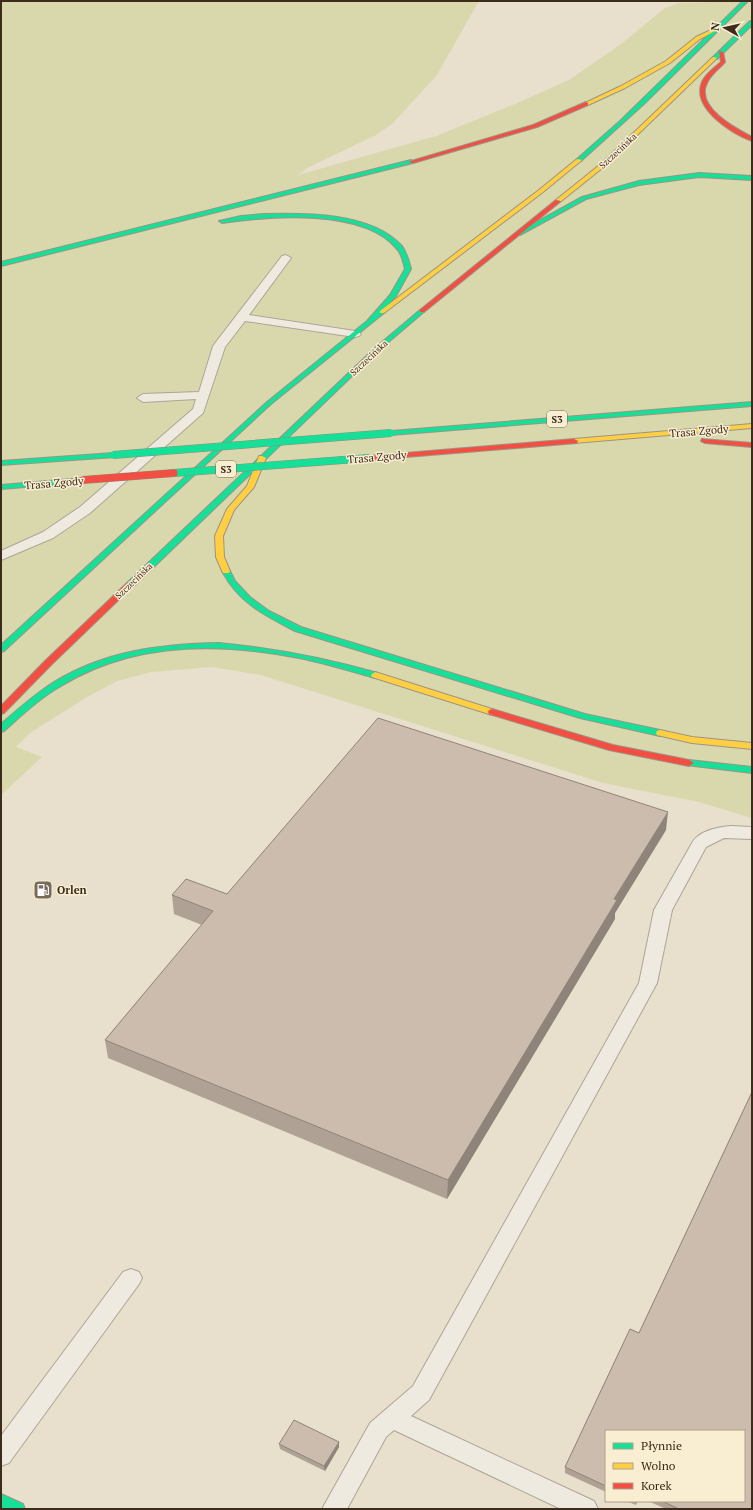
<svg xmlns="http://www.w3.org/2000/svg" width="753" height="1510" font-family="'PT Serif',serif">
<rect width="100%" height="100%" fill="#e8dfcc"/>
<path fill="#d9d8ad" d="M1 1H479L437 75 392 124 376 135 307 168 298 175 436 136 515 104 569 80 621 44 665 8 680 3 752 1V818L699 802 603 783 261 675 212 667 151 672 117 681 87 697 30 733 16 747 42 757 1 795Z"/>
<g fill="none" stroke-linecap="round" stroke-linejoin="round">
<g stroke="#ada496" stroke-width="2">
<path id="lane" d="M286 255 291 258 249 315 355 331 359 332 361 334 359 336 355 337 245 321 225 347 203 413 90 513 53 538 1 560V551L43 532 80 507 193 409 196 399 143 402 137 398 143 394 199 392 213 346 282 256Z
M731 826 752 827V839L724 838 706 847 672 910 657 983 429 1400 411 1416 594 1501 598 1509H561L394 1430 386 1437 347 1509H322L370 1423 413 1386 639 983 654 910 692 843C699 831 717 827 731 826Z
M131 1269 139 1272 142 1278 139 1284 9 1463 1 1466V1436L123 1272Z"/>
</g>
<g stroke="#9d9385" stroke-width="2">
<path id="fast" d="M743 1H748L645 103 581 161H577V159L620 121Z
M750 21H752V25L717 59H713V57Z
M411 160 414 162 413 163 1 266V262Z
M699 173 752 176V180L699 177 639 185 586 199 520 235 515 234 582 197 639 181Z
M264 214C306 213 371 212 402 246 407 253 409 261 411 269L396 296 383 310 385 312 384 313 271 404 4 651 1 652V645L267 402 367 321 390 295 405 269C403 262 402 254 397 249 364 208 269 216 222 223L219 221 241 216Z
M420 310 425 311 379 350 133 587H127L126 585 127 583 375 348Z
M752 402V406L391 435 387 433 391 431Z
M113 453 117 455 116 457 1 465V461Z
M83 478 87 480 86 482 1 489V485Z
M223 569H229L235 581 250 597 269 611 301 627 585 714 660 730 664 733 660 736 580 718 295 631C264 615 239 603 222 571Z
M219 643C274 648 325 658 378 673L379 675 375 678C350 671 324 663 299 658 219 642 132 642 61 686 40 698 22 715 4 731L1 732V724C18 709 35 694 54 682 105 651 160 644 219 643Z
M689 760 752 767V773L686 765 684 763 686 761Z
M1 1494 23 1504 25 1509H5L1 1507Z"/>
</g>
<g stroke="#9d9385" stroke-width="2">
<path id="slow" d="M713 29 717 30 700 39 670 63 625 88 588 105 583 104 621 86 666 61 696 37Z
M713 57 717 58 606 165 560 202H556V200L602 163Z
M577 159 582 160 543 192 384 313H380V311L539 190Z
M752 424V428L574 443 570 441 574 439Z
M259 456H262L266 458 254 487 234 510 223 536 224 557 230 571 229 573H223L216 557 215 536 227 509 247 486Z
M375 672 495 710 496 712 492 715 489 714 372 677 371 675Z
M660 730 692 737 752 743V749L692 743 657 735 656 733 657 731Z"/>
</g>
<g stroke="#9d9385" stroke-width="2">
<path id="jam" d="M719 51 723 52 725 62C719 69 711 74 707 83 695 107 735 128 752 137V141C733 134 694 110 701 85 703 76 714 68 721 62Z
M586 102 588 103V105L537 127 413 163 408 162 533 125Z
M556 200 561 201 424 312H420V310Z
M574 439 578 441 577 443 369 460 365 458 369 456Z
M702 439 752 443V447L705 443 701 441Z
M127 583H130L134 585 52 664 4 713 1 714V706L46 660Z
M492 709 613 745 689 760 694 763 689 766 609 750 489 714 488 712 489 710Z"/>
</g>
<use href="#lane" fill="#efeae0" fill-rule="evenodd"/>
<use href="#fast" fill="#16e098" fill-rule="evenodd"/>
<use href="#slow" fill="#ffcf43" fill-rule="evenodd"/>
<use href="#jam" fill="#f24e42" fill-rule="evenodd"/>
<g stroke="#93897c" stroke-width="8" stroke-linecap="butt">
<path id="fast-bridge" d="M113 455 391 433
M174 473 369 458"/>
</g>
<g stroke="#93897c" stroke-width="8" stroke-linecap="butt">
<path id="jam-bridge" d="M83 480 174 473"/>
</g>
<use href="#fast-bridge" stroke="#16e098" stroke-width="7"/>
<use href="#jam-bridge" stroke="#f24e42" stroke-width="7"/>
</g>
<path fill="#afa295" d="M666 830 615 913V919L447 1199 108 1058 105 1040 202 925 174 914 172 895 227 894Z
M752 1092V1509H666L648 1501H744V1431H606V1492L565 1473V1467L630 1329 639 1333Z
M339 1442V1447L325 1471 280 1449 279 1444Z
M626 1501H638L636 1505Z"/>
<path fill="#8f8479" d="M668 812 666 830 615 913V919L447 1199 448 1180 614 899Z
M339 1442V1447L325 1471 324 1466Z"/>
<path fill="#ccbcad" stroke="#8f8479" d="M378 718 668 812 614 899 617 900 448 1180 105 1040 213 911 172 895 186 879 227 894Z
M752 1092V1509H679L662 1501H744V1431H606V1486L565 1467 630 1329 639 1333Z
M294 1420 339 1442 324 1466 279 1444Z"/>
<defs>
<g id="fuel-square" transform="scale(1)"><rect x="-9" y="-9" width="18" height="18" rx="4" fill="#796b5a" stroke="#faeed2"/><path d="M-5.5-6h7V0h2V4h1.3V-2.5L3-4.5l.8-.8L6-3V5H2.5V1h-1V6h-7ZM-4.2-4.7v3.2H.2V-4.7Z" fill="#fff"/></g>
</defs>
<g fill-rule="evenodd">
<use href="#fuel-square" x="43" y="890"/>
</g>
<g text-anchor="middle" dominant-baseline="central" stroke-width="3" stroke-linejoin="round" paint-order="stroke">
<g font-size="9" fill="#3d2c1c" stroke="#faeed2">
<text transform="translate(618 151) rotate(-43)">Szczecińska</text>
<text transform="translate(369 358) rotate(-43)">Szczecińska</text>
<text transform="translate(134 581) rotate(-44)">Szczecińska</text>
</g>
<g fill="#faeed2" stroke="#766653" stroke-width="1">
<rect x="547" y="411" width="20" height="16" rx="3"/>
<rect x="216" y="461" width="20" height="16" rx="3"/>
</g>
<g font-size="10" font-weight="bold" fill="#3d2c1c">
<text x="557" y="419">S3</text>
<text x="226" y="469">S3</text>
</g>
<g font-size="11" fill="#3d2c1c" stroke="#faeed2">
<text transform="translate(699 431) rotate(-5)">Trasa Zgody</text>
<text transform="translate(377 457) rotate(-5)">Trasa Zgody</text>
<text transform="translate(54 483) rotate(-5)">Trasa Zgody</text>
</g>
<g font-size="11" font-weight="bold" fill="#3d2c1c" stroke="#faeed2" text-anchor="start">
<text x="57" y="890">Orlen</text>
</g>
</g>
<rect width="753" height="1510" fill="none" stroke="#3d2c1c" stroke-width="4"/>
<rect x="605" y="1430" width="140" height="72" fill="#faeed2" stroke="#aea089"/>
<rect x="613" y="1443" width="20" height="6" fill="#16e098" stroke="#aea089"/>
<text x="641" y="1450" font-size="12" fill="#3d2c1c">Płynnie</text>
<rect x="613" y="1463" width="20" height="6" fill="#ffcf43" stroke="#aea089"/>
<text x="641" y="1470" font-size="12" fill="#3d2c1c">Wolno</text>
<rect x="613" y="1483" width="20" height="6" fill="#f24e42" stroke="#aea089"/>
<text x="641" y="1490" font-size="12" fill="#3d2c1c">Korek</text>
<g transform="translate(725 28) rotate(278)" stroke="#faeed2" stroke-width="3" paint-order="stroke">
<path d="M0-3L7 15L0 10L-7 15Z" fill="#3d2c1c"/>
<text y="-6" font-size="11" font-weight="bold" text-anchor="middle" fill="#3d2c1c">N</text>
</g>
</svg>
